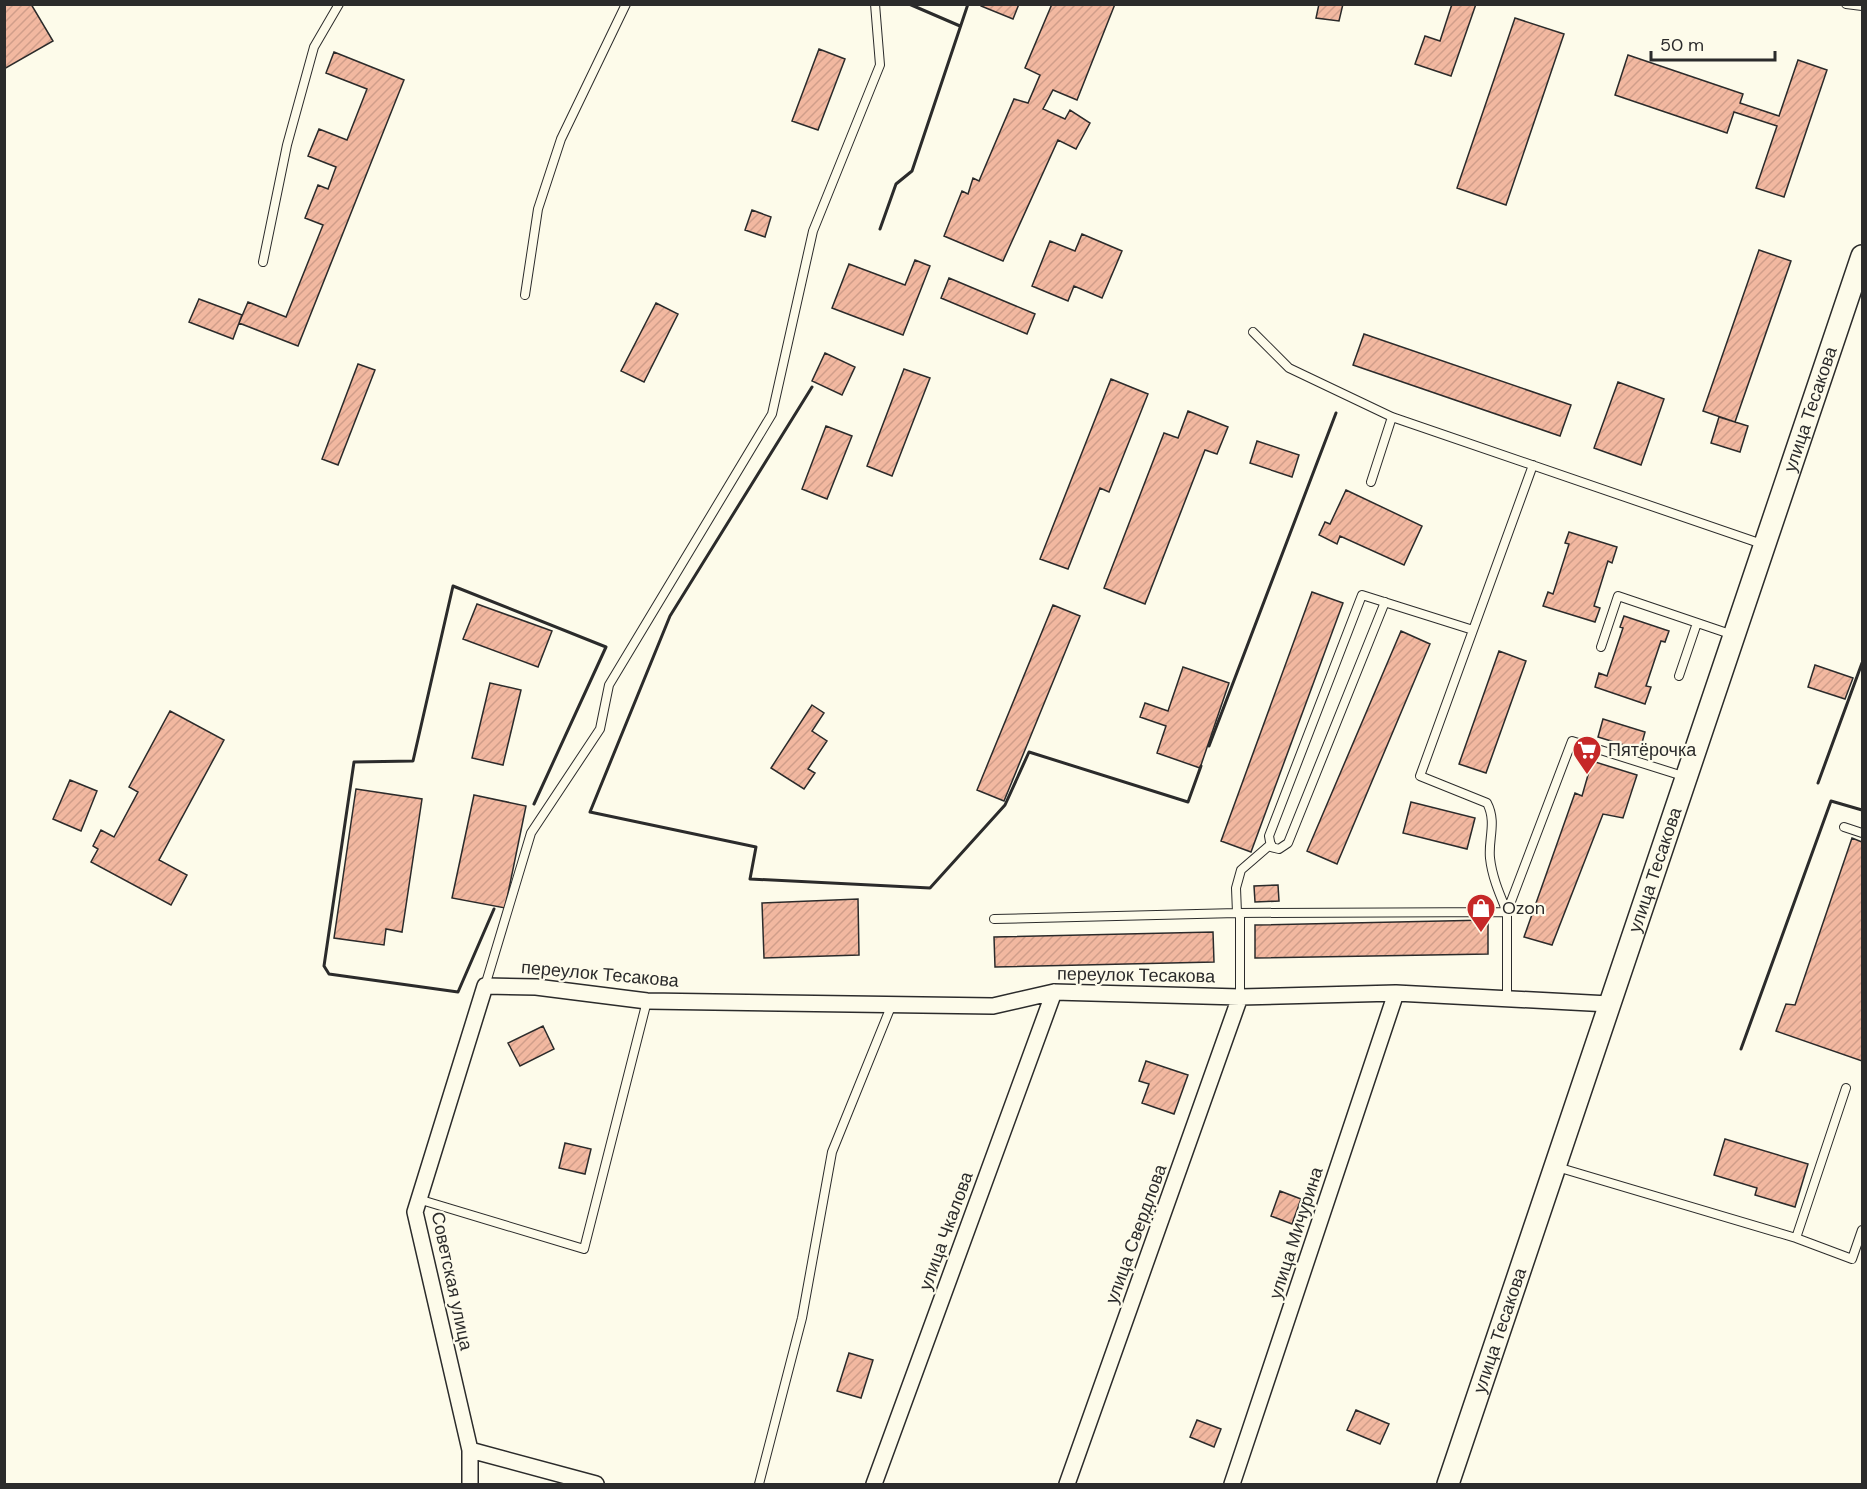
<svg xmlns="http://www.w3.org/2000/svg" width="1867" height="1489" font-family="'DM Sans',sans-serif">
<defs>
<pattern id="building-hatch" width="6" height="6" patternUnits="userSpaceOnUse" patternTransform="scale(1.5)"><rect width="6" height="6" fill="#f2b8a0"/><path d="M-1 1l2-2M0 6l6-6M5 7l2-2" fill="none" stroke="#d09e8a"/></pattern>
</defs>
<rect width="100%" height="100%" fill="#fdfbea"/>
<path fill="url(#building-hatch)" stroke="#2b2b2b" stroke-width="1.5" d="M4 4H31L53 41 4 69Z
M981 4H1019L1013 19 981 6Z
M1052 4H1115L1077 100 1053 90 1043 109 1065 119 1070 110 1090 123 1076 149 1058 140 1003 261 944 236 962 191 968 194 973 178 979 181 1014 99 1028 103 1040 75 1025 68Z
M1319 4H1343L1339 21 1316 18Z
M1452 4H1476L1451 76 1415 64 1425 36 1440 41Z
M1515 18 1564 34 1506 205 1457 188Z
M819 49 845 59 818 130 792 121Z
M334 52 404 80 298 346 239 323 248 302 286 317 323 225 305 218 318 185 328 189 336 167 308 156 319 129 347 140 367 89 326 73Z
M1628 55 1743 94 1740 103 1779 116 1798 60 1827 70 1784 197 1756 188 1777 126 1734 112 1727 133 1615 95Z
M752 210 771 217 765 237 745 230Z
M1082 234 1122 251 1102 298 1074 286 1068 301 1032 286 1050 241 1075 251Z
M1759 250 1791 261 1735 422 1703 411Z
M915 260 930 266 903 335 832 308 849 264 905 285Z
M949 278 1035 314 1027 334 941 298Z
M199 299 242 315 233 339 189 322Z
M656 303 678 314 644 382 621 371Z
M1364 334 1571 405 1560 436 1353 365Z
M825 353 855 367 842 395 812 381Z
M358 364 375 370 338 465 322 459Z
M904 369 930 378 892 476 867 466Z
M1111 379 1148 394 1109 492 1100 488 1068 569 1040 559Z
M1618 382 1664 399 1641 465 1594 448Z
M1188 411 1228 427 1217 454 1205 450 1145 604 1104 588 1164 433 1178 438Z
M1719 417 1748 426 1740 452 1711 443Z
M826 426 852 436 827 499 802 489Z
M1257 441 1299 455 1292 477 1250 463Z
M1346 490 1422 526 1404 565 1340 536 1337 544 1319 535 1325 522 1330 524Z
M1569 532 1617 547 1612 563 1608 561 1594 606 1600 608 1595 622 1543 606 1548 592 1553 594 1569 544 1565 543Z
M1312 592 1343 603 1251 852 1221 841Z
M477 604 552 631 538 667 463 639Z
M1053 605 1080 616 1004 801 977 790Z
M1624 616 1669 631 1665 642 1661 641 1646 686 1651 687 1645 704 1595 687 1599 673 1607 676 1623 628 1620 627Z
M1401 631 1430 644 1337 864 1307 851Z
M1499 651 1526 661 1486 773 1459 764Z
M1815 665 1853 678 1845 699 1808 687Z
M1183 667 1229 683 1200 768 1157 753 1166 726 1140 717 1145 703 1168 711Z
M490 683 521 690 503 765 472 758Z
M812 705 824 713 812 731 827 741 808 769 815 773 804 789 771 768Z
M170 711 224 740 159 860 187 875 171 905 91 862 98 849 93 846 101 830 114 837 138 792 129 787Z
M1603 719 1645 732 1640 750 1598 737Z
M1592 761 1637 775 1623 818 1603 814 1552 945 1524 937 1575 793 1582 796Z
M70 780 97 791 81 831 53 819Z
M356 789 422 799 402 932 386 929 384 945 334 938Z
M474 795 526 806 505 908 452 898Z
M1411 802 1475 818 1467 849 1403 833Z
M1852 838 1862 842V1061L1776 1031 1786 1004 1795 1005Z
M1278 885 1279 901 1255 902 1254 886Z
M858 899 859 955 764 958 762 903Z
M1488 920V954L1255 958V925Z
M1213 932 1214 962 995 967 994 937Z
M543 1026 554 1049 520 1066 508 1043Z
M1146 1061 1188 1075 1174 1114 1142 1103 1149 1084 1139 1081Z
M1725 1139 1808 1164 1795 1207 1755 1195 1757 1188 1714 1175Z
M565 1143 591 1149 585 1174 559 1168Z
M1280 1191 1301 1199 1292 1224 1271 1216Z
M849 1353 873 1360 861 1398 837 1391Z
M1356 1410 1389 1424 1380 1444 1347 1430Z
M1197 1420 1221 1429 1214 1447 1190 1437Z"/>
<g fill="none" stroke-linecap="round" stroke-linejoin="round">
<g stroke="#2b2b2b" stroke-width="10">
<path id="lane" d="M1846 4 1862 6
M263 262 287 145 314 47 339 4
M525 295 538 209 561 139 626 4
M1253 332 1289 368 1392 417 1762 544
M1371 482 1392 417
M1385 602 1288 843 1279 849 1271 847 1269 836 1362 595 1473 630
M1601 647 1618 596 1733 635
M1679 676 1697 623
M1844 827 1862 833
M1507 912C1500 895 1492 877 1490 858 1488 839 1497 822 1487 803L1420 776 1533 465
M1507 912 1572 741 1686 777
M1237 913 1236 888 1241 870 1271 844
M1240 913V997
M994 919 1237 913 1507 912V999
M485 986 531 833 600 729 609 685 772 414 813 231 880 65 875 4
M1557 1167 1796 1238 1846 1088
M418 1199 584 1249 647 1001
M1796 1238 1852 1259 1862 1230
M759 1484 802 1318 832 1152 892 1004"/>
</g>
<g stroke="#2b2b2b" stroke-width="18">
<path id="street" d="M470 1450 596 1484
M470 1484V1450L415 1212 485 986 536 987 647 1001 993 1006 1054 992 1240 997 1396 993 1609 1004
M874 1484 1054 992
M1067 1484 1240 997
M1232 1484 1396 993"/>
</g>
<g stroke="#2b2b2b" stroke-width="24">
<g id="secondary">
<path id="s1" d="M1448 1484 1862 256"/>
</g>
</g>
<use href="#lane" stroke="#fdfbea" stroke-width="8"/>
<use href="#street" stroke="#fdfbea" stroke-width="15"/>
<use href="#secondary" stroke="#fdfbea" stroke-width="21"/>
<path stroke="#2b2b2b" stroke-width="3" d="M909 4 960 26
M880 229 896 184 912 171 968 4
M812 387 670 616 590 812 756 847 750 879 930 888 1005 805 1029 752 1188 802 1201 766
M1209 746 1336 413
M1818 783 1862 663
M494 909 458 992 329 974 324 966 354 762 413 761 453 586 606 647 534 804
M1741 1049 1831 801 1862 810"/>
</g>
<defs>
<g id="supermarket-pin" transform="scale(1.5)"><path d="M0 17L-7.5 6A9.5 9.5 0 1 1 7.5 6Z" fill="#c62828" stroke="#fdfbea"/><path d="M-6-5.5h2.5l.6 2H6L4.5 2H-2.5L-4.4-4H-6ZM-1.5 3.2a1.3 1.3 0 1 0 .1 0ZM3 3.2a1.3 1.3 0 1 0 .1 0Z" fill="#fff"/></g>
<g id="shop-pin" transform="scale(1.5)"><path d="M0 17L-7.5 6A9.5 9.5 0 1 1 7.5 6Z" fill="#c62828" stroke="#fdfbea"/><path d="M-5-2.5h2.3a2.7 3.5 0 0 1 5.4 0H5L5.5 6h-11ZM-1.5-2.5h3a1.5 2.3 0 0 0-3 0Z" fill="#fff"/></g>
</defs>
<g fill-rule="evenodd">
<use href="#supermarket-pin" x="1587" y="750"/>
<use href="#shop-pin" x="1481" y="908"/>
</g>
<g text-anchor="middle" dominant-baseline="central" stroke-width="4.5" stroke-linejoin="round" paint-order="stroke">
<g font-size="18" fill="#2b2b2b" stroke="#fdfbea">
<text stroke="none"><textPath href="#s1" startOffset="1134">улица Тесакова</textPath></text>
<text stroke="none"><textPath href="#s1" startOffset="648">улица Тесакова</textPath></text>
<text transform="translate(600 974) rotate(5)">переулок Тесакова</text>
<text transform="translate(1136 975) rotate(1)">переулок Тесакова</text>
<text transform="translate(946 1231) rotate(-70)">улица Чкалова</text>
<text transform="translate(1296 1233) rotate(-72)">улица Мичурина</text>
<text transform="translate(1136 1234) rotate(-70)">улица Свердлова</text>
<text transform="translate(452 1281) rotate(78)">Советская улица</text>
<text stroke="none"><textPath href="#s1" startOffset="162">улица Тесакова</textPath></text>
</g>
<g font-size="18" fill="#2b2b2b" stroke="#fdfbea" text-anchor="start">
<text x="1608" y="750">Пятёрочка</text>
<text x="1502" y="908">Ozon</text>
</g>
</g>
<rect width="1867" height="1489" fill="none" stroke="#2b2b2b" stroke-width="12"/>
<path d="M1651 51v9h124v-9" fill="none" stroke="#2b2b2b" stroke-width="3"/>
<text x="1660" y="51" font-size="18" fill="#2b2b2b" stroke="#fdfbea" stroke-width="4.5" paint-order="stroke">50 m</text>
</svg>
